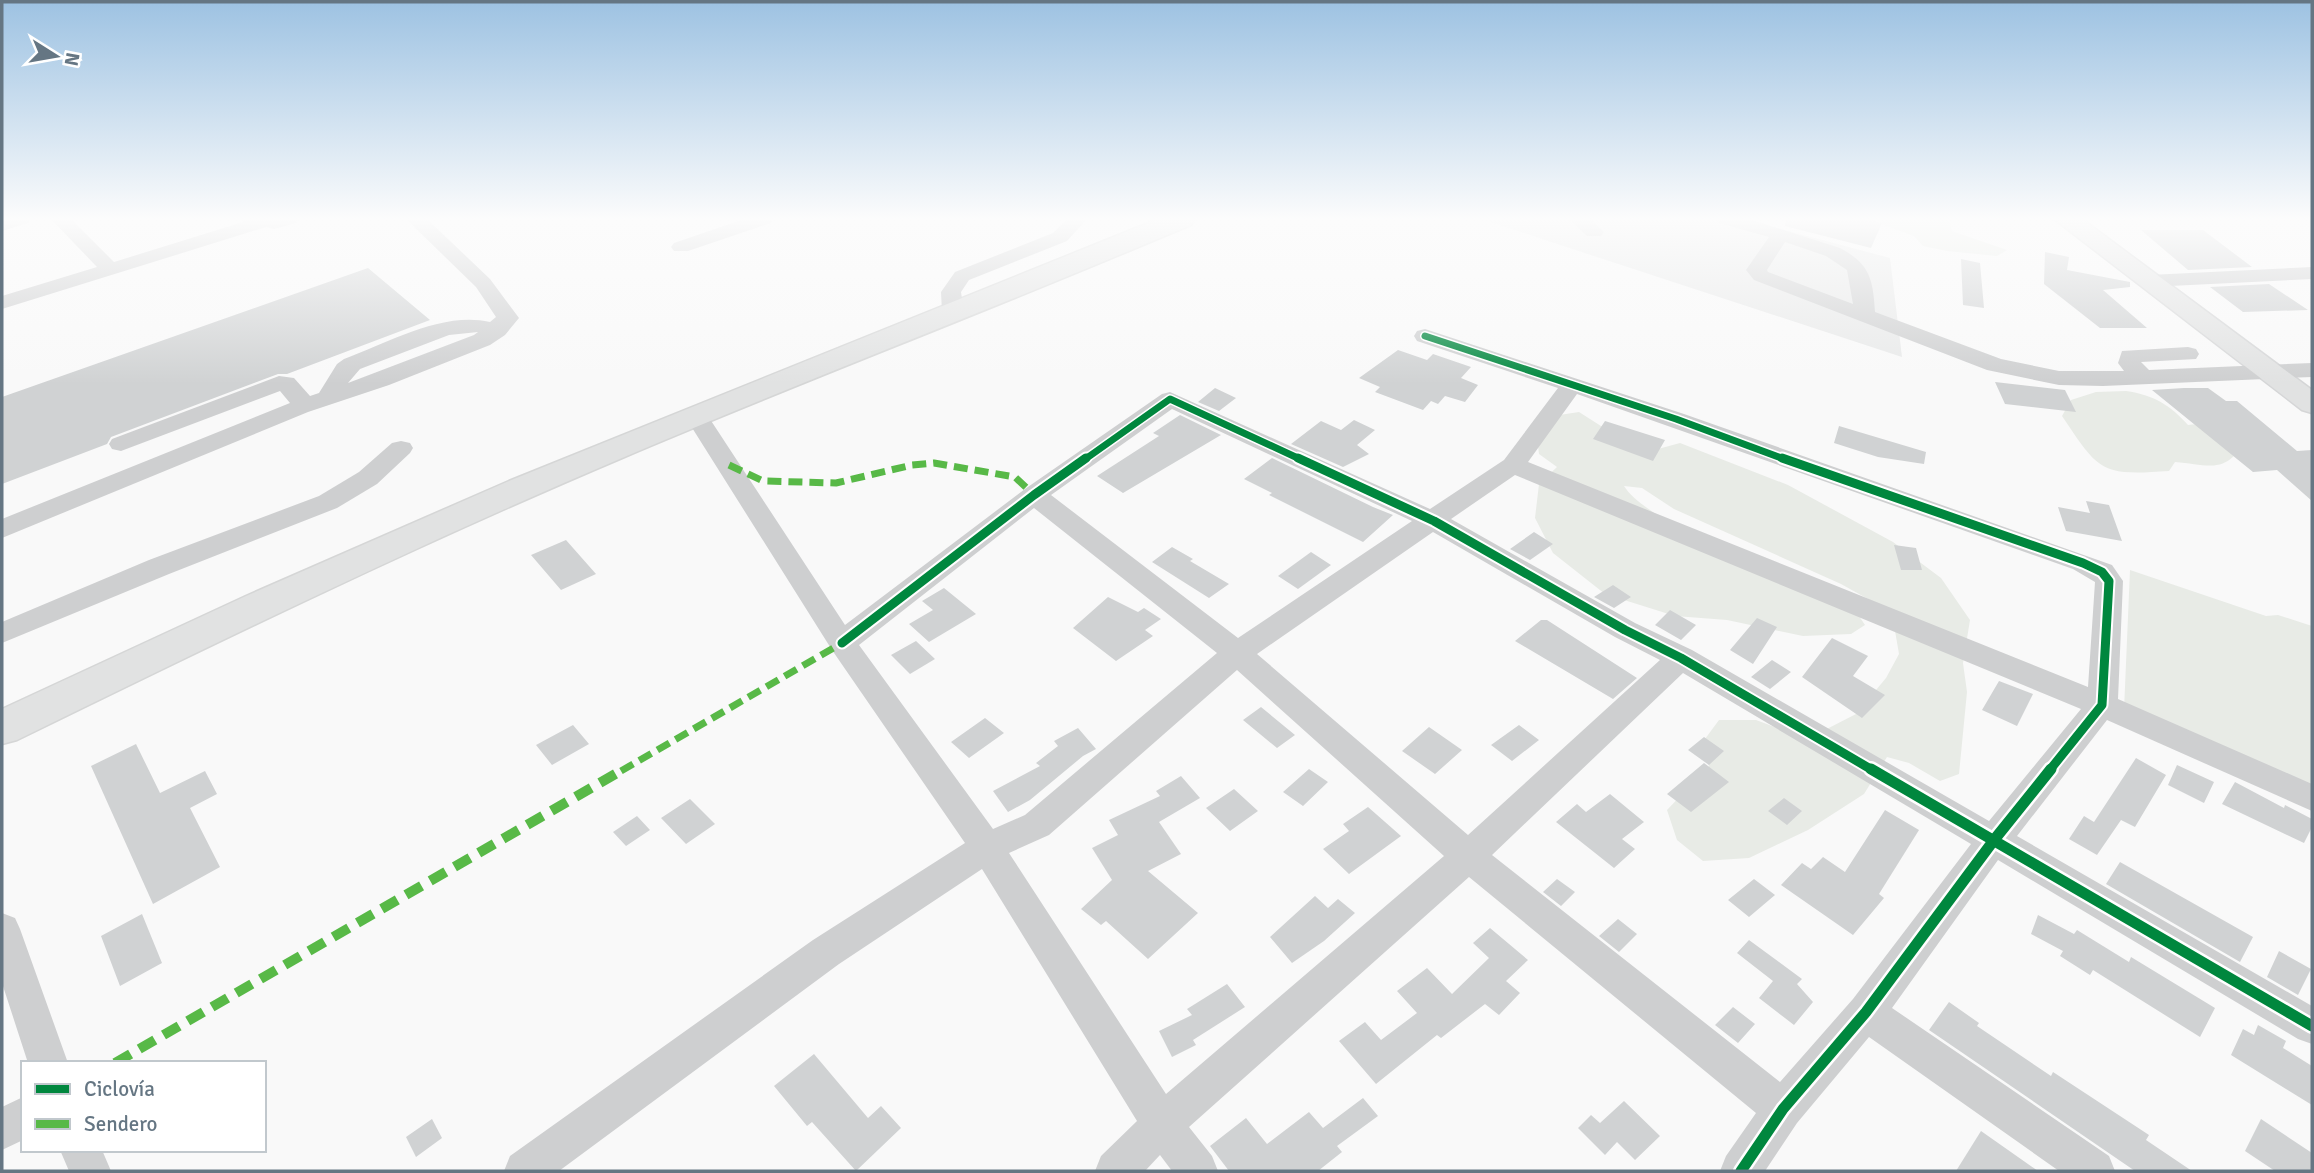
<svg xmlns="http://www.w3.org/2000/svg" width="2314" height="1173" font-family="Signika,sans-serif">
<rect width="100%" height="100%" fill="#f9f9f9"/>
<path fill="#e8e9e9" d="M1481 219H1743L1890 258 1902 357Z"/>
<path fill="#e8ebe6" d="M1867 219H1949L1952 231 2007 250 1997 256 1947 251 1923 246 1914 236Z
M2126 391C2154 395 2170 405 2188 425L2197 424 2243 445C2223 475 2206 464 2175 462L2169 471C2100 476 2099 471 2062 416L2071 400 2096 392Z
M1579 412 1634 447 1658 449 1680 443 1788 485 1893 542 1941 578 1970 620 1963 663 1967 692 1959 774 1940 781 1909 763 1887 757 1864 794 1808 830 1749 858 1703 861 1677 840 1667 810 1709 766 1702 743 1719 720H1756L1791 733H1819L1856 714 1886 678 1899 654 1894 625 1877 604 1841 584 1674 509 1642 488 1624 486C1649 526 1803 585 1853 607L1865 625 1851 634 1803 636 1727 620 1675 616 1605 594 1553 553 1535 518 1539 484 1557 467 1539 454 1537 439 1540 418Z
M2130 570 2266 616 2278 615 2312 626V789L2124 710Z"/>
<path fill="#d0d2d3" d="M1786 219H1866L1882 223 1871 248 1785 226Z
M2141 230H2203L2252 267 2188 270Z
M2045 252 2069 257 2067 270 2130 282V287L2103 290 2147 328H2100L2044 284Z
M1961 259 1980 263 1984 308 1963 305Z
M368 268 430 320 287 374H278L111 437 107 444 2 484V397Z
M2269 284 2308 310 2243 312 2210 287Z
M1398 350 1427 360 1433 354 1471 367 1461 378 1478 385 1465 402 1445 396 1438 404 1431 401 1423 410 1375 392 1380 387 1359 378Z
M1995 382 2065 390 2076 412 2005 404Z
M1215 388 1236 398 1219 411 1198 402Z
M2184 388H2208L2226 401H2237L2297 451 2312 450V501L2277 470 2253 472 2152 390Z
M1180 415 1221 435 1123 493 1097 476 1159 436 1153 433Z
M1354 420 1375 430 1357 445 1369 454 1343 467 1291 444 1321 421 1341 430Z
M1605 421 1665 440 1653 461 1593 439Z
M1839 426 1926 452 1924 464 1878 457 1834 443Z
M1272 458 1373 507 1393 515 1363 542 1269 495 1272 493 1244 479Z
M2086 501 2109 505 2122 541 2066 531 2058 507 2090 513Z
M1534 532 1553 544 1530 560 1510 549Z
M566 540 596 574 561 590 531 555Z
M1894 545 1916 548 1922 570H1901Z
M1172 547 1193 559 1190 561 1229 584 1209 598 1152 562Z
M1311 552 1331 565 1298 589 1278 576Z
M1613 585 1631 597 1614 608 1594 597Z
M944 588 976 614 929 642 909 624 933 610 922 601Z
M1108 597 1138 612 1144 608 1161 619 1145 630 1153 636 1116 661 1073 628Z
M1670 610 1696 625 1681 640 1655 625Z
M1757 618 1777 627 1753 664 1730 650Z
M1541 620H1547L1637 678 1613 699 1515 641Z
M1832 638 1868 656 1853 676 1885 695 1862 718 1802 677Z
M916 641 935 659 910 674 891 655Z
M1772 660 1791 672 1770 689 1751 677Z
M1999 681 2033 694 2017 726 1982 710Z
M1261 707 1295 735 1277 748 1243 720Z
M985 718 1004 733 969 758 951 742Z
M573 725 589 744 552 765 536 745Z
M1519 725 1539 740 1512 761 1491 745Z
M1429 727 1462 750 1435 774 1402 751Z
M1078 728 1096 749 1083 756 1030 800 1008 812 993 791 1040 766 1036 763 1058 746 1054 741Z
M1704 737 1724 751 1709 765 1688 750Z
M136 744 160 793 205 771 217 794 190 808 220 867 153 904 91 766Z
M2136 758 2166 775 2135 827 2121 820 2097 855 2069 839 2084 816 2094 822Z
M1704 763 1729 782 1691 812 1667 794Z
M2177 765 2214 782 2204 803 2168 785Z
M1309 769 1328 782 1303 806 1283 792Z
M1181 776 1200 798 1159 822 1181 854 1148 871 1198 913 1148 959 1106 921 1101 925 1081 909 1112 880 1092 848 1118 835 1109 820 1160 796 1156 791Z
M2235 782 2284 808 2285 805 2312 819V827L2304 843 2222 804Z
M1234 789 1258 811 1230 831 1206 808Z
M1610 794 1644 822 1622 839 1635 849 1614 868 1556 822 1577 804 1586 812Z
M1784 798 1802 811 1787 825 1768 811Z
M690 799 715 824 686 844 661 818Z
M1368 807 1401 836 1349 874 1323 849 1349 831 1343 824Z
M1885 810 1919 830 1879 894 1884 898 1853 935 1781 885 1802 863 1811 869 1823 857 1845 872Z
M637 816 650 830 626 846 613 832Z
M2120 862 2253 937 2240 962 2106 884Z
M1557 879 1575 892 1561 906 1543 892Z
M1754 879 1775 895 1749 917 1728 900Z
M1315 896 1328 908 1338 899 1355 913 1324 941 1292 963 1270 937Z
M142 914 162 963 120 986 101 936Z
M2038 915 2074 934 2077 930 2129 962 2131 957 2215 1008 2200 1037 2093 970 2090 975 2060 956 2063 951 2031 934Z
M1618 919 1637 934 1619 952 1599 936Z
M1490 928 1528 960 1506 981 1520 993 1499 1015 1485 1004 1441 1038 1437 1035 1376 1084 1339 1041 1365 1022 1381 1040 1417 1013 1397 991 1427 968 1452 994 1489 958 1473 943Z
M1749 940 1802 979 1797 984 1813 1002 1794 1025 1759 998 1773 981 1737 953Z
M2279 951 2311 969 2298 995 2267 977Z
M1227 984 1245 1007 1193 1040 1196 1045 1172 1057 1159 1031 1192 1015 1187 1009Z
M1949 1002 1979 1023 1977 1026 2051 1076 2053 1072 2149 1135 2146 1140 2192 1171H2135L1929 1030Z
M1733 1007 1755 1024 1738 1043 1715 1025Z
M2258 1025 2286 1041 2283 1048 2312 1066V1105L2231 1055 2243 1029 2254 1035Z
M814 1054 868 1118 881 1106 901 1128 856 1171 812 1122 807 1126 774 1086Z
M1363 1098 1378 1116 1337 1146 1342 1152 1318 1171H1229L1210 1146 1246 1118 1267 1144 1309 1112 1323 1128Z
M1624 1101 1660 1136 1635 1160 1617 1142 1605 1155 1578 1128 1591 1115 1600 1123Z
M432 1119 442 1138 416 1157 406 1137Z
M2261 1119 2312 1153V1171H2275L2245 1151Z
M1981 1131 2038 1171H1956Z"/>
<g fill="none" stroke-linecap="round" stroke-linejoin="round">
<g stroke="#d5d6d7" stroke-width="3">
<path id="major" d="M2054 219H2082L2312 390V413L2302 410Z"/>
</g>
<g stroke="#d5d6d6" stroke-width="3">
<path id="highway" d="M1158 219H1195L1191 225 1131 250C962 321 791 386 622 458 417 545 217 642 17 740L2 744V709L246 596 509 481Z"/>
</g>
<path fill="#cecfd0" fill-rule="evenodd" d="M2 219H30L28 223 2 231Z
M51 219H71L114 262 243 222 241 219H298L296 223 274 229 266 227 2 309V296L97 267Z
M406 219H427L490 279 519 318 505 335 490 345 389 385 308 412 2 538V519L290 403 280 391 121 451 112 449 109 444 112 439 279 376 294 378 310 396 319 393 337 364 344 359C388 343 442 311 490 322L496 317 476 287ZM478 332 474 335 348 383 360 369 449 335Z
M744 219H773L771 223 688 251H674L671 247 674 243Z
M1067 219H1087L1067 241 969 280 961 292 964 312 961 317H945L942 312 941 292 955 272 1053 233Z
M1569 219H1590L1604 232 1601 236H1587Z
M1717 219H1749L1840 248C1870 264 1873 279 1875 312L2001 359 2059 371H2124L2118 363 2122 351 2188 347 2196 349 2199 354 2196 359 2141 362 2149 370 2312 363V377L2103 386 2059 385 1987 370 1754 280 1746 270 1769 237 1719 223ZM1785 242 1826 256 1847 270 1853 304 1768 272 1767 270Z
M2312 267V279L2149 287 2142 285 2139 281 2142 277 2149 275Z
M1425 329 1684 414 2112 565 2123 581 2118 699 2312 784V811L2107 720 2017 836 2312 1006V1044L2298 1039 1998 860 1892 1008 2109 1156 2115 1171H2059L1869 1037 1797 1123 1765 1171H1720L1726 1156 1756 1113 1469 877 1189 1127 1212 1156 1218 1171H1172L1160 1155 1145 1171H1095L1101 1156 1137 1121 982 869 839 964 559 1171H504L510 1156 813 940 965 843 832 650 684 415 688 410 696 408 704 410 845 625 1025 489 1162 394 1170 392 1430 509 1504 460 1558 388 1417 341 1414 336 1417 331ZM1577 394 2073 569 2095 582 2088 687 1528 462ZM1172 409 1412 521 1238 638 1051 495ZM1515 475 2081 709 1989 821 1692 650 1635 623 1451 519ZM1034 508 1217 653 1025 815 993 829 859 645ZM1433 532 1615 637 1660 660 1468 835 1257 654ZM1237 670 1444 856 1166 1094 1009 853 1049 835ZM1683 673 1971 844 1853 999 1780 1082 1492 855Z
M401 441 410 443 413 448 410 453 377 484 337 508 169 574 2 643V622L149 560 319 496 359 472 392 443Z
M2 913 15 918 20 929 68 1063H28L2 983Z
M23 1097V1140L2 1150V1107Z
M60 1150H102L111 1171H69Z"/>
<use href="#major" fill="#e1e2e2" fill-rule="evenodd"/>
<use href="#highway" fill="#e1e2e2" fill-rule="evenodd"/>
<path stroke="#58b947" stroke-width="7" stroke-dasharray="14 7" stroke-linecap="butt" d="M729 465 763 481 836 483 912 465 934 463 1015 477 1034 495
M621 771 842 643"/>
<path stroke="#58b947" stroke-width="10" stroke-dasharray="18 10" stroke-linecap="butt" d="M115 1063 624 769"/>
<g stroke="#fff" stroke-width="10">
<path id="cycleway-far2" d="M1425 336 1676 419 1787 460
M1084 460 1170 399 1302 460"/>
</g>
<g stroke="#fff" stroke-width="13">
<path id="cycleway-far1" d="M1298 458 1434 521 1625 630 1681 658 1874 771
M1782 458 2083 563 2102 572 2109 581 2102 705 2049 771
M842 643 1034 495 1086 458"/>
</g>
<g stroke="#fff" stroke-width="16">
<path id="cycleway" d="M1871 769 2312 1026
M1741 1171 1783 1109 1866 1012 1994 840 2051 769"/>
</g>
<use href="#cycleway-far2" stroke="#00873e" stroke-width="7"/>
<use href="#cycleway-far1" stroke="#00873e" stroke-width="9"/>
<use href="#cycleway" stroke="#00873e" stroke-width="11"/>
</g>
<linearGradient id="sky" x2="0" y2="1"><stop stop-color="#9dc2e2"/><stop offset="0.57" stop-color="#fcfcfc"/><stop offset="1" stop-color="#fcfcfc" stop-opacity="0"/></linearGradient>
<rect width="2314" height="384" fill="url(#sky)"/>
<rect width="2314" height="1173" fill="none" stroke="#657683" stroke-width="7"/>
<rect x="21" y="1061" width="245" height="91" fill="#ffffff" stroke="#c1c8cd" stroke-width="2"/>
<rect x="35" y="1084" width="35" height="10" fill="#00873e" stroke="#c1c8cd" stroke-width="2"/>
<text x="84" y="1096" font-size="21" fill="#657683">Ciclovía</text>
<rect x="35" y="1119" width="35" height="10" fill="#58b947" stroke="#c1c8cd" stroke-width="2"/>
<text x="84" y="1131" font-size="21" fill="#657683">Sendero</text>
<g transform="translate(56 56) rotate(101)" stroke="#ffffff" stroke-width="5" paint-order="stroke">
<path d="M0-5L12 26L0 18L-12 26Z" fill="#657683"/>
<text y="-10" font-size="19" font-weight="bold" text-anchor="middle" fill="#657683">N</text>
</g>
</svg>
